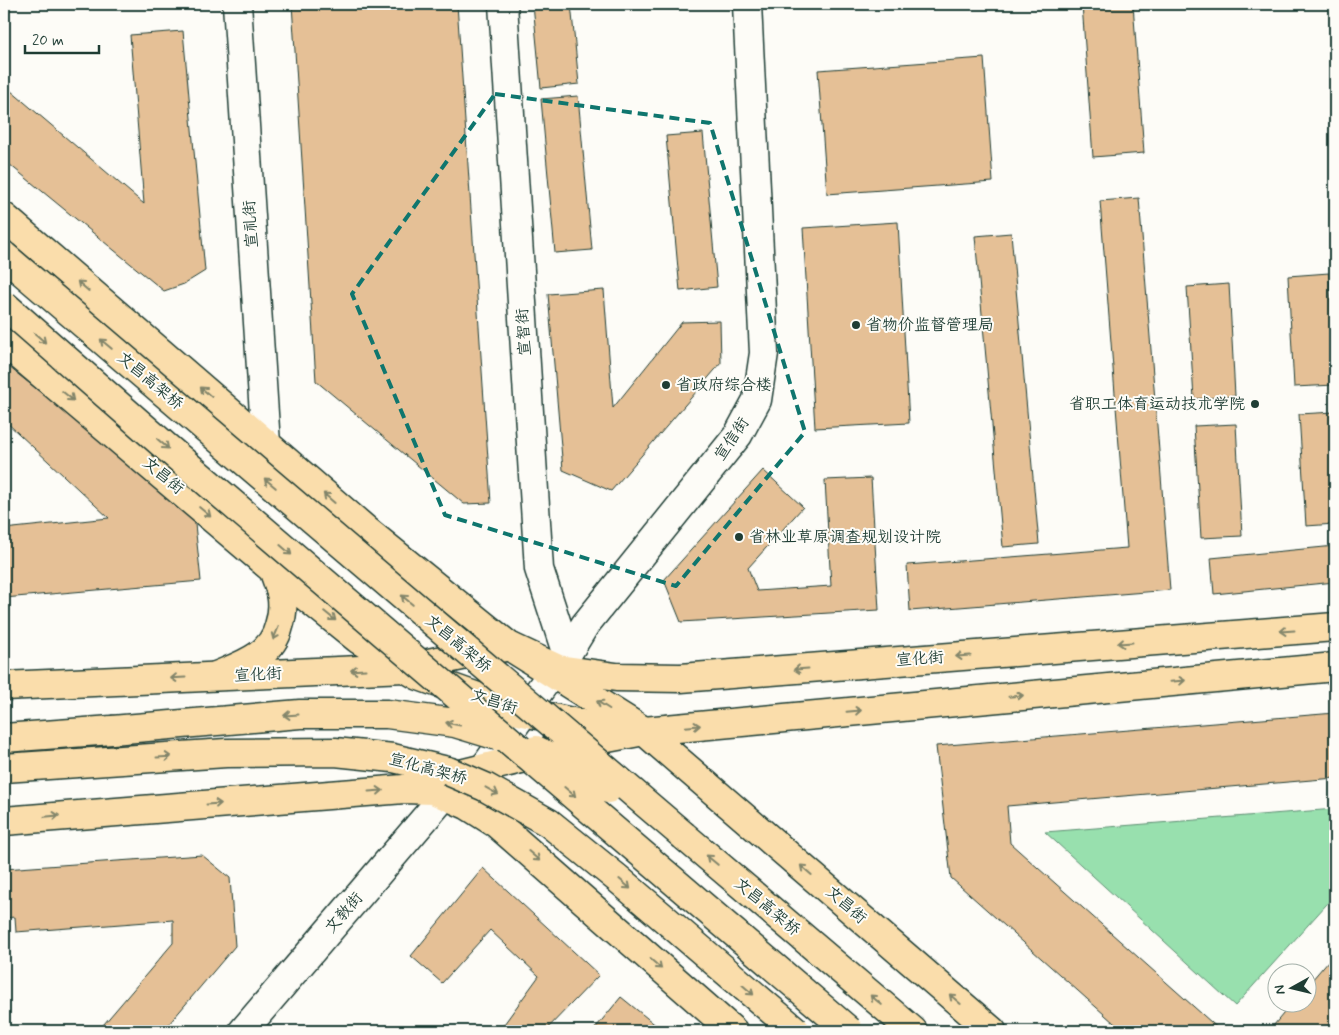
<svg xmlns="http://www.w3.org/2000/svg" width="1339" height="1035" font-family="Mynerve,'LXGW WenKai TC',sans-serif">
<rect width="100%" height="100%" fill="#fdfcf7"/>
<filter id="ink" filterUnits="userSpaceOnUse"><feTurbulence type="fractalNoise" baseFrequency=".02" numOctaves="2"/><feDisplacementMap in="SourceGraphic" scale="10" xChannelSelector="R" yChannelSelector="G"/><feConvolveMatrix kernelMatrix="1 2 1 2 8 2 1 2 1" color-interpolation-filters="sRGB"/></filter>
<g filter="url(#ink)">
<path fill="#98e0ae" stroke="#5c8e71" d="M1335 809V895L1235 1006 1045 832Z"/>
<path fill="#e5c096" stroke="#1f3d34" d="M292 4H457L491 503 464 504 316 381Z
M533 4H571L579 84 541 88Z
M1082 4H1133L1144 153 1093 157Z
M183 31 205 271 184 284 164 291 4 160V85L144 204 130 35Z
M984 58 993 182 827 194 818 70Z
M578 96 592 250 555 253 541 99Z
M703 133 717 287 680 291 666 136Z
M1139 198 1170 590 910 611 907 565 1127 548 1100 201Z
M898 222 909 423 815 428 803 228Z
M1011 233 1039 544 1003 547 975 236Z
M1329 273 1335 385 1294 387 1288 276Z
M1229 284 1235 396 1194 399 1187 287Z
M604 290 613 408 682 322 720 321 721 363 611 491 563 470 548 294Z
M4 363 194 515 201 581 4 598V529L109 518 4 420Z
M1335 412V524L1306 526 1299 414Z
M1236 424 1242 536 1201 538 1194 426Z
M763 470 803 507 748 568 757 591 831 586 825 480 871 478 879 610 681 622 664 580Z
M1335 546V582L1214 594 1211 558Z
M1335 713V778L1007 806 1010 843 1221 1031H1123L951 878 936 746Z
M202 855 230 878 235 946 163 1031H98L173 943V920L16 932 15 917 4 918V869Z
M483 868 599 975 545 1031H499L539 976 490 930 442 983 411 956Z
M1335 953V1031H1269L1293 1002H1306V987Z
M621 997 663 1031H593Z
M346 1025 354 1031H341Z"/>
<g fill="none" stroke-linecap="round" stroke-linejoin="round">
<g stroke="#1f3d34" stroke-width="31">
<path id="secondary" d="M237 4 266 444
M503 4 539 569 567 655
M484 768 552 673 558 669 585 625 738 435 757 400 764 353 747 4
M243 1031 445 795"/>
</g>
<g stroke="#1f3d34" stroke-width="31">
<path id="primary" d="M4 217 366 530 509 646 558 669 616 677 681 678 1335 627
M4 342 289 583 358 639 405 668 419 676 514 710 606 729 644 731 1335 667
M216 676C242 665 272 656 279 626 282 617 283 608 282 599 281 589 276 578 273 569"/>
</g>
<g stroke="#1f3d34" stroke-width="31">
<path id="highway" d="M4 686 405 668 509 646 644 731 992 1031
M4 738 112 730
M4 768 226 753 335 752 393 758 448 771
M444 778 602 739 644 731
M4 821 404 789 433 790 467 805 497 824 733 1031
M684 836 913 1031"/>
</g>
<use href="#secondary" stroke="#fdfcf7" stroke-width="28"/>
<use href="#primary" stroke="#faddab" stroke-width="28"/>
<use href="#highway" stroke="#faddab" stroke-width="28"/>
<g stroke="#1f3d34" stroke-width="31" stroke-linecap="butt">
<path id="highway-bridge" d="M4 256 684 836
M4 305 165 446 849 1031
M112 730 300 714H387L455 723 498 736
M536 750 577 770 608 789
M448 771 485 787 549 823 617 878 796 1031"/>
</g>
<use href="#highway-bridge" stroke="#faddab" stroke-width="28"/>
</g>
<defs><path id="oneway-shaft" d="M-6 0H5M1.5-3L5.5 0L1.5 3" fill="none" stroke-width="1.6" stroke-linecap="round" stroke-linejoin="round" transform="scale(1.25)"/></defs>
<g stroke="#82856a">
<use href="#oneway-shaft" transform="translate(83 286) rotate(-139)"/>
<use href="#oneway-shaft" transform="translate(40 338) rotate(41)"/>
<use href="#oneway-shaft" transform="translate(106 344) rotate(-140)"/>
<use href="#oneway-shaft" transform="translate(206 392) rotate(-139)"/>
<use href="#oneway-shaft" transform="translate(68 396) rotate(40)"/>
<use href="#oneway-shaft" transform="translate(163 444) rotate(41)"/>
<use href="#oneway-shaft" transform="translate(270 483) rotate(-140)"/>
<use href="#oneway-shaft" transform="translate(329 498) rotate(-139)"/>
<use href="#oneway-shaft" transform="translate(205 512) rotate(40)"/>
<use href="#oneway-shaft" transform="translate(286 550) rotate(41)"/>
<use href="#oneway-shaft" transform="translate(407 600) rotate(-140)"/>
<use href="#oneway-shaft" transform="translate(330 616) rotate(39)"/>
<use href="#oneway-shaft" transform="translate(1287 631) rotate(176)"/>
<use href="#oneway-shaft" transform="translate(276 633) rotate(113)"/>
<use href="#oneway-shaft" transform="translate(1125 643) rotate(176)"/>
<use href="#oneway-shaft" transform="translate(963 656) rotate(176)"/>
<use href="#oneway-shaft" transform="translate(801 669) rotate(176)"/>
<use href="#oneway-shaft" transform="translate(358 670) rotate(177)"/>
<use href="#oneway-shaft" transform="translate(178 678) rotate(177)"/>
<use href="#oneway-shaft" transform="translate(1178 681) rotate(-5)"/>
<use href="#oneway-shaft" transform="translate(1016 696) rotate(-5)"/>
<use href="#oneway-shaft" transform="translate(603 705) rotate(-148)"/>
<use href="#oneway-shaft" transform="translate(854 711) rotate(-5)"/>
<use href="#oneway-shaft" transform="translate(291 715) rotate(176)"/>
<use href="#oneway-shaft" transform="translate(453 724) rotate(-169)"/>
<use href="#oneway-shaft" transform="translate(693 726) rotate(-5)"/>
<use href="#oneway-shaft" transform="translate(164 757) rotate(-3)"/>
<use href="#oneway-shaft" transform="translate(376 791) rotate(-4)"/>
<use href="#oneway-shaft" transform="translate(492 791) rotate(29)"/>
<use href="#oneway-shaft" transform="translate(570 792) rotate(41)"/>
<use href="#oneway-shaft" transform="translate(214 804) rotate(-4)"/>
<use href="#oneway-shaft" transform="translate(52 816) rotate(-5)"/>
<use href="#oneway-shaft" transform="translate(534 856) rotate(41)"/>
<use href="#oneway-shaft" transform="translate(712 860) rotate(-140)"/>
<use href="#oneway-shaft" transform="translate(806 870) rotate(-139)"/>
<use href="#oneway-shaft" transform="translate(625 884) rotate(41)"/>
<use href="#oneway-shaft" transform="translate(656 964) rotate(41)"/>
<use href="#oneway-shaft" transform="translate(748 990) rotate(41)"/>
<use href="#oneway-shaft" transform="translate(955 999) rotate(-139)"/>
<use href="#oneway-shaft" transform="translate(876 1000) rotate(-140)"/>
</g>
</g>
<path fill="none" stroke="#0f766e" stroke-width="4" stroke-dasharray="10 6" stroke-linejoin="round" d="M495 94 710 123 805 432 676 586 445 515 352 294Z"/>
<g fill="#1f3d34" stroke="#fdfcf7" stroke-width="2">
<circle cx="856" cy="325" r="5"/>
<circle cx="666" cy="385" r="5"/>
<circle cx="1255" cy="404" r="5"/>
<circle cx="739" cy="537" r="5"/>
</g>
<g text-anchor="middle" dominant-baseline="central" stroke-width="4" stroke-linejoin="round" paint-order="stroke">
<g font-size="16" fill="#1f3d34" stroke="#fdfcf7">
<text transform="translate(251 224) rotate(-94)">宣礼街</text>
<text transform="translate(524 332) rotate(-94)">宣智街</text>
<text transform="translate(150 381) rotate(40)">文昌高架桥</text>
<text transform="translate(732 439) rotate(-56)">宣信街</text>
<text transform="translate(163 476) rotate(40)">文昌街</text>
<text transform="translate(458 644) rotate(40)">文昌高架桥</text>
<text transform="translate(920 659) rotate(-4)">宣化街</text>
<text transform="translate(258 675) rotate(-3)">宣化街</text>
<text transform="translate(494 702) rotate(18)">文昌街</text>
<text transform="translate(428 769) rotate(15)">宣化高架桥</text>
<text transform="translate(846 905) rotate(41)">文昌街</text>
<text transform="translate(767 907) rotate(40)">文昌高架桥</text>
<text transform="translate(344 913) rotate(-49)">文教街</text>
</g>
<g font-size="16" fill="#1f3d34" stroke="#fdfcf7" text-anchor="start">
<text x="866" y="325">省物价监督管理局</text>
<text x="676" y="385">省政府综合楼</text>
<text x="1245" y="404" text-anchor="end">省职工体育运动技术学院</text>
<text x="749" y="537">省林业草原调查规划设计院</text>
</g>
</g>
<rect width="1339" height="1035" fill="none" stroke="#fdfcf7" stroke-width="20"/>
<rect x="10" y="10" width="1319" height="1015" fill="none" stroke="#1f3d34" stroke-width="2" filter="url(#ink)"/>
<g transform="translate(1292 988) rotate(262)"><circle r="24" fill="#fdfcf7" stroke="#a4b0a9"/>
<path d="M0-4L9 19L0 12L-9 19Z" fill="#1f3d34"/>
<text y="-8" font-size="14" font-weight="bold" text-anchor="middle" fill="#1f3d34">N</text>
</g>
<path d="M25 45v8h74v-8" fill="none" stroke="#1f3d34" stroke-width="2.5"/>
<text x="32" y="45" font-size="15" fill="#1f3d34" stroke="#fdfcf7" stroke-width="4" paint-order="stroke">20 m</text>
</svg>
